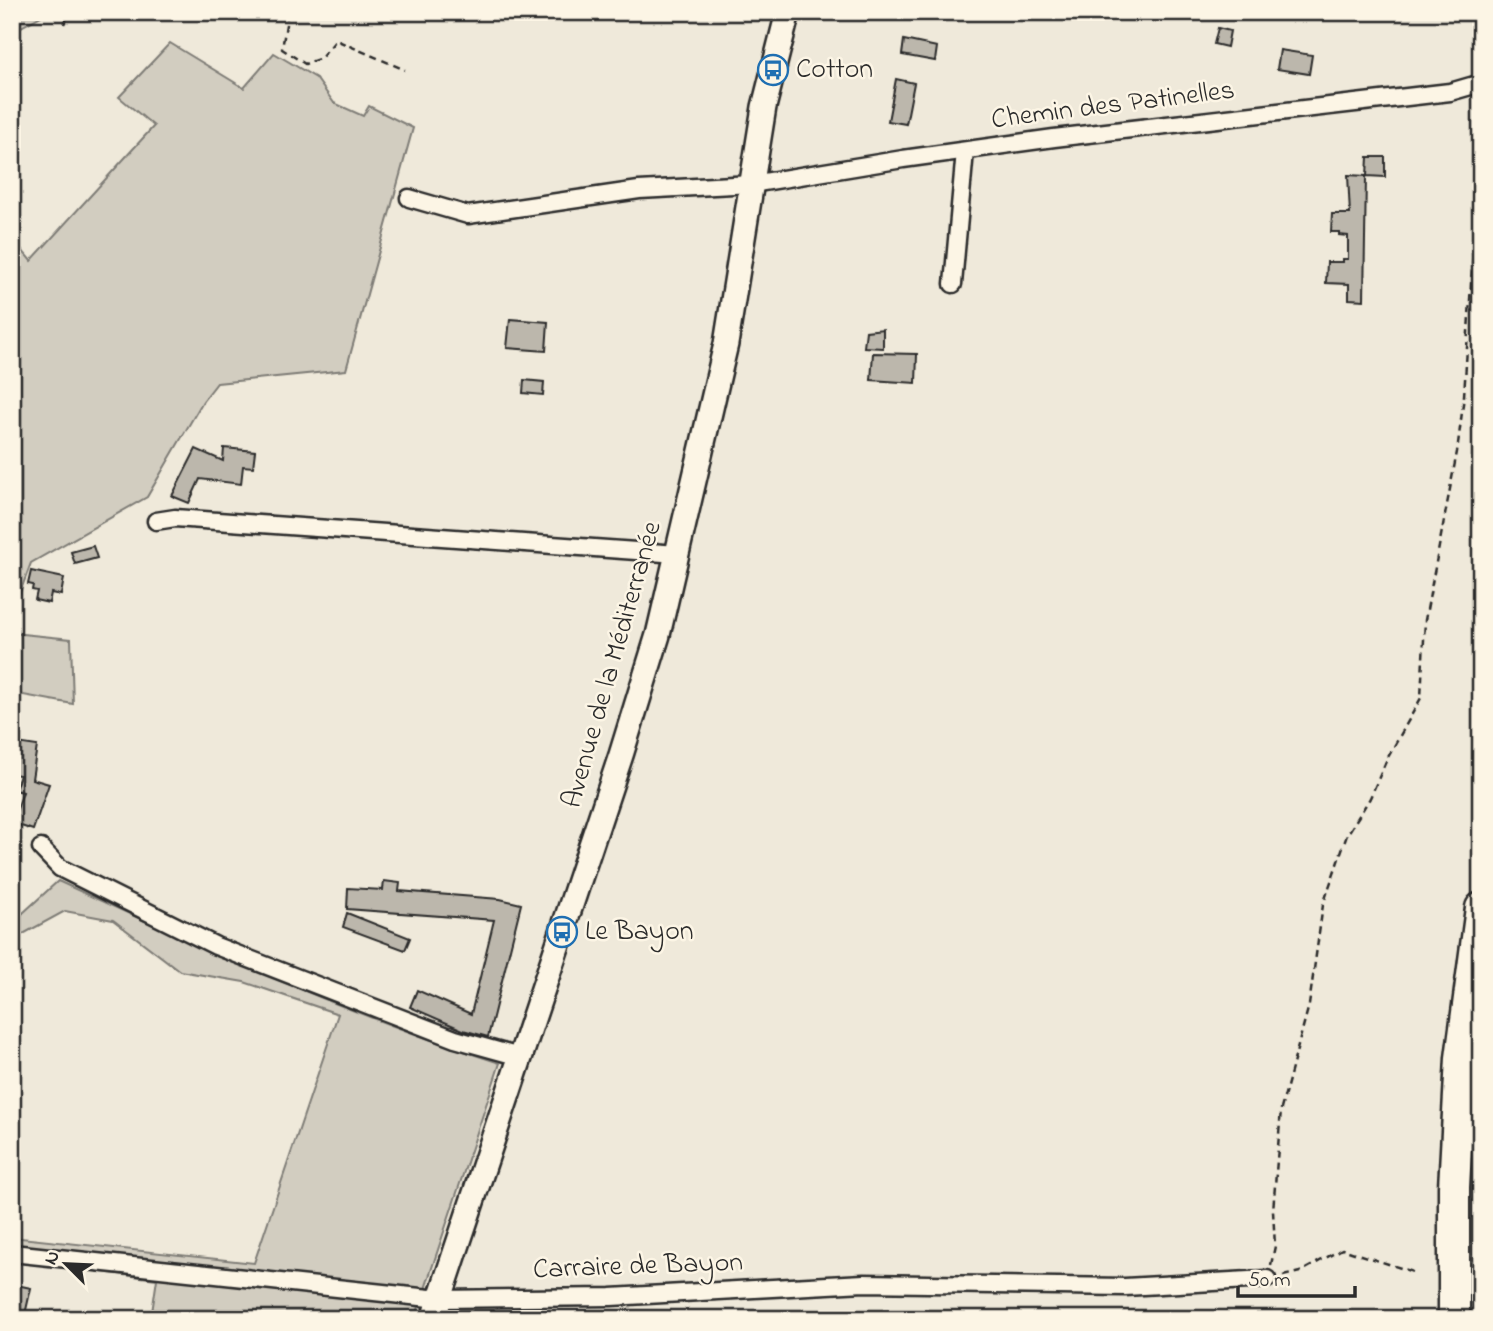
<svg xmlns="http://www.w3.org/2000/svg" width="1493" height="1331" font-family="'Indie Flower',sans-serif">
<rect width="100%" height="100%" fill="#efe9da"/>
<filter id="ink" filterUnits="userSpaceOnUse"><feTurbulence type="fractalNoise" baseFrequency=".0143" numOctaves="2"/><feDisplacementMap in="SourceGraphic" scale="14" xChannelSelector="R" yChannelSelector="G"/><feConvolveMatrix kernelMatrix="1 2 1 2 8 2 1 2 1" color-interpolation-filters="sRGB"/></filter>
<g filter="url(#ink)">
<path fill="#d2cdc0" stroke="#7e7c76" stroke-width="2" d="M12 12H48L12 32Z
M170 43 244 88 274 53 316 78 334 103 363 116 369 106 413 128 346 370 217 383 203 401 147 497 31 563 12 614V238L31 261 154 126 119 97Z
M12 633 71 639 73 704 12 693Z
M58 881C203 948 348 1015 500 1063L415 1319H151L157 1279 12 1261V1237L254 1263 338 1014 244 982 180 971 113 920 65 911 12 940V923Z"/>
<path fill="#bcb7ac" stroke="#2b2b2b" stroke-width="2" d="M1218 28 1230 31 1227 47 1214 44Z
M904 40 937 47 935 61 902 55Z
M1280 50 1312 55 1309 74 1277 69Z
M896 79 914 83 906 124 888 121Z
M1368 157H1385V177L1367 176Z
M1348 175 1366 176 1364 300 1349 299V284L1326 283 1327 262H1343V259H1348V236L1339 235V232H1331L1332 214H1350Z
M510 319 548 322 546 351 507 348Z
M883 329V348L864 347 866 331Z
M873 353 917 354 916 383 871 380Z
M524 380 544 382 543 395 523 393Z
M224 448 255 451 253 467 243 466 241 484 200 479 189 503 172 496 196 449 223 461Z
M93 546 97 558 75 564 71 552Z
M31 571 64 578 61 595 51 593 49 603 35 600 37 591 32 590 33 585 28 584Z
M17 743 37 746 32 779 49 784 33 830 12 823 23 792 15 790 20 775 12 774Z
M384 881 400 883 399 891 500 899 521 904 488 1037 463 1030 410 1007 417 990 471 1014 494 920 347 909 348 888 383 890Z
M347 913 410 938 405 950 343 927Z
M12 1284 31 1288 24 1319H12Z"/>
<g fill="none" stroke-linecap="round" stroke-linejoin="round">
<g stroke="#2b2b2b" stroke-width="21">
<path id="minor" d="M409 198 468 215 639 190 752 184 903 159 1054 138 1450 92 1481 83
M953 284 965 151
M156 521 175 518 678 554
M41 848 60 868 216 946 455 1039 520 1057
M12 1253 439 1299 611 1297 864 1283 1125 1287 1267 1279"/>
</g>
<g stroke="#2b2b2b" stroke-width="28">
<path id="secondary" d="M433 1319 621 755 658 635 726 344 764 107 788 12"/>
</g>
<g stroke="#2b2b2b" stroke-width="35">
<path id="motorway" d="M1454 1319V1187L1461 1058 1481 908"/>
</g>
<path stroke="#2b2b2b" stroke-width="2.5" stroke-dasharray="7 5" stroke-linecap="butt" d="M288 12 282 49 305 64 321 58 336 40 405 70
M64 24 70 12
M1271 1265 1275 1246 1273 1211 1281 1109 1309 1005 1323 905 1347 835 1370 798 1387 759 1421 698 1425 620 1457 452 1464 396 1472 268 1481 191
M1283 1276 1300 1272 1342 1249 1413 1272"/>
<use href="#minor" stroke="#fcf5e5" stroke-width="16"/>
<use href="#secondary" stroke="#fcf5e5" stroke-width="23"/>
<use href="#motorway" stroke="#fcf5e5" stroke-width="30"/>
</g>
</g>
<defs>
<g id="bus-ring" transform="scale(1.575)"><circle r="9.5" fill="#fcf5e5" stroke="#1f6fb2" stroke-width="1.5"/><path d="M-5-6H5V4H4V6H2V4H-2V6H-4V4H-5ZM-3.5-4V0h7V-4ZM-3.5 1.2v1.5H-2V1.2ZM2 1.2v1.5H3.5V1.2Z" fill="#1f6fb2"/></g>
</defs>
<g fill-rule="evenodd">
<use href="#bus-ring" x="773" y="70"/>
<use href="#bus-ring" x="562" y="932"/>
</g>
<g text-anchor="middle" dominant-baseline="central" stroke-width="5" stroke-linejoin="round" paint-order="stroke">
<g font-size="28" fill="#2b2b2b" stroke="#fcf5e5" text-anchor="start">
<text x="796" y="70">Cotton</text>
<text x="585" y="932">Le Bayon</text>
</g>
<g font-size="28" fill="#2b2b2b" stroke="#fcf5e5">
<text transform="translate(1113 106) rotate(-7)">Chemin des Patinelles</text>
<text transform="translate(613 665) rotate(-74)">Avenue de la Méditerranée</text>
<text transform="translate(638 1267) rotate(-2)">Carraire de Bayon</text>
</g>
</g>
<rect width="1493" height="1331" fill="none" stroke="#fcf5e5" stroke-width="42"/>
<rect x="21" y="21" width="1451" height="1289" fill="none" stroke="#2b2b2b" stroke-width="2.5" filter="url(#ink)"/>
<g transform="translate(66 1264) rotate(294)" stroke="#fcf5e5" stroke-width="5" paint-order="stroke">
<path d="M0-5L12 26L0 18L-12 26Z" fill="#2b2b2b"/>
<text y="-10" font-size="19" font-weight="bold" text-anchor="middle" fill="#2b2b2b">N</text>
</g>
<path d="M1238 1286v10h117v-10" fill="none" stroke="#2b2b2b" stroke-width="3.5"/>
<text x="1248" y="1286" font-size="21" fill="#2b2b2b" stroke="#fcf5e5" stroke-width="5" paint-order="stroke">50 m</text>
</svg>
